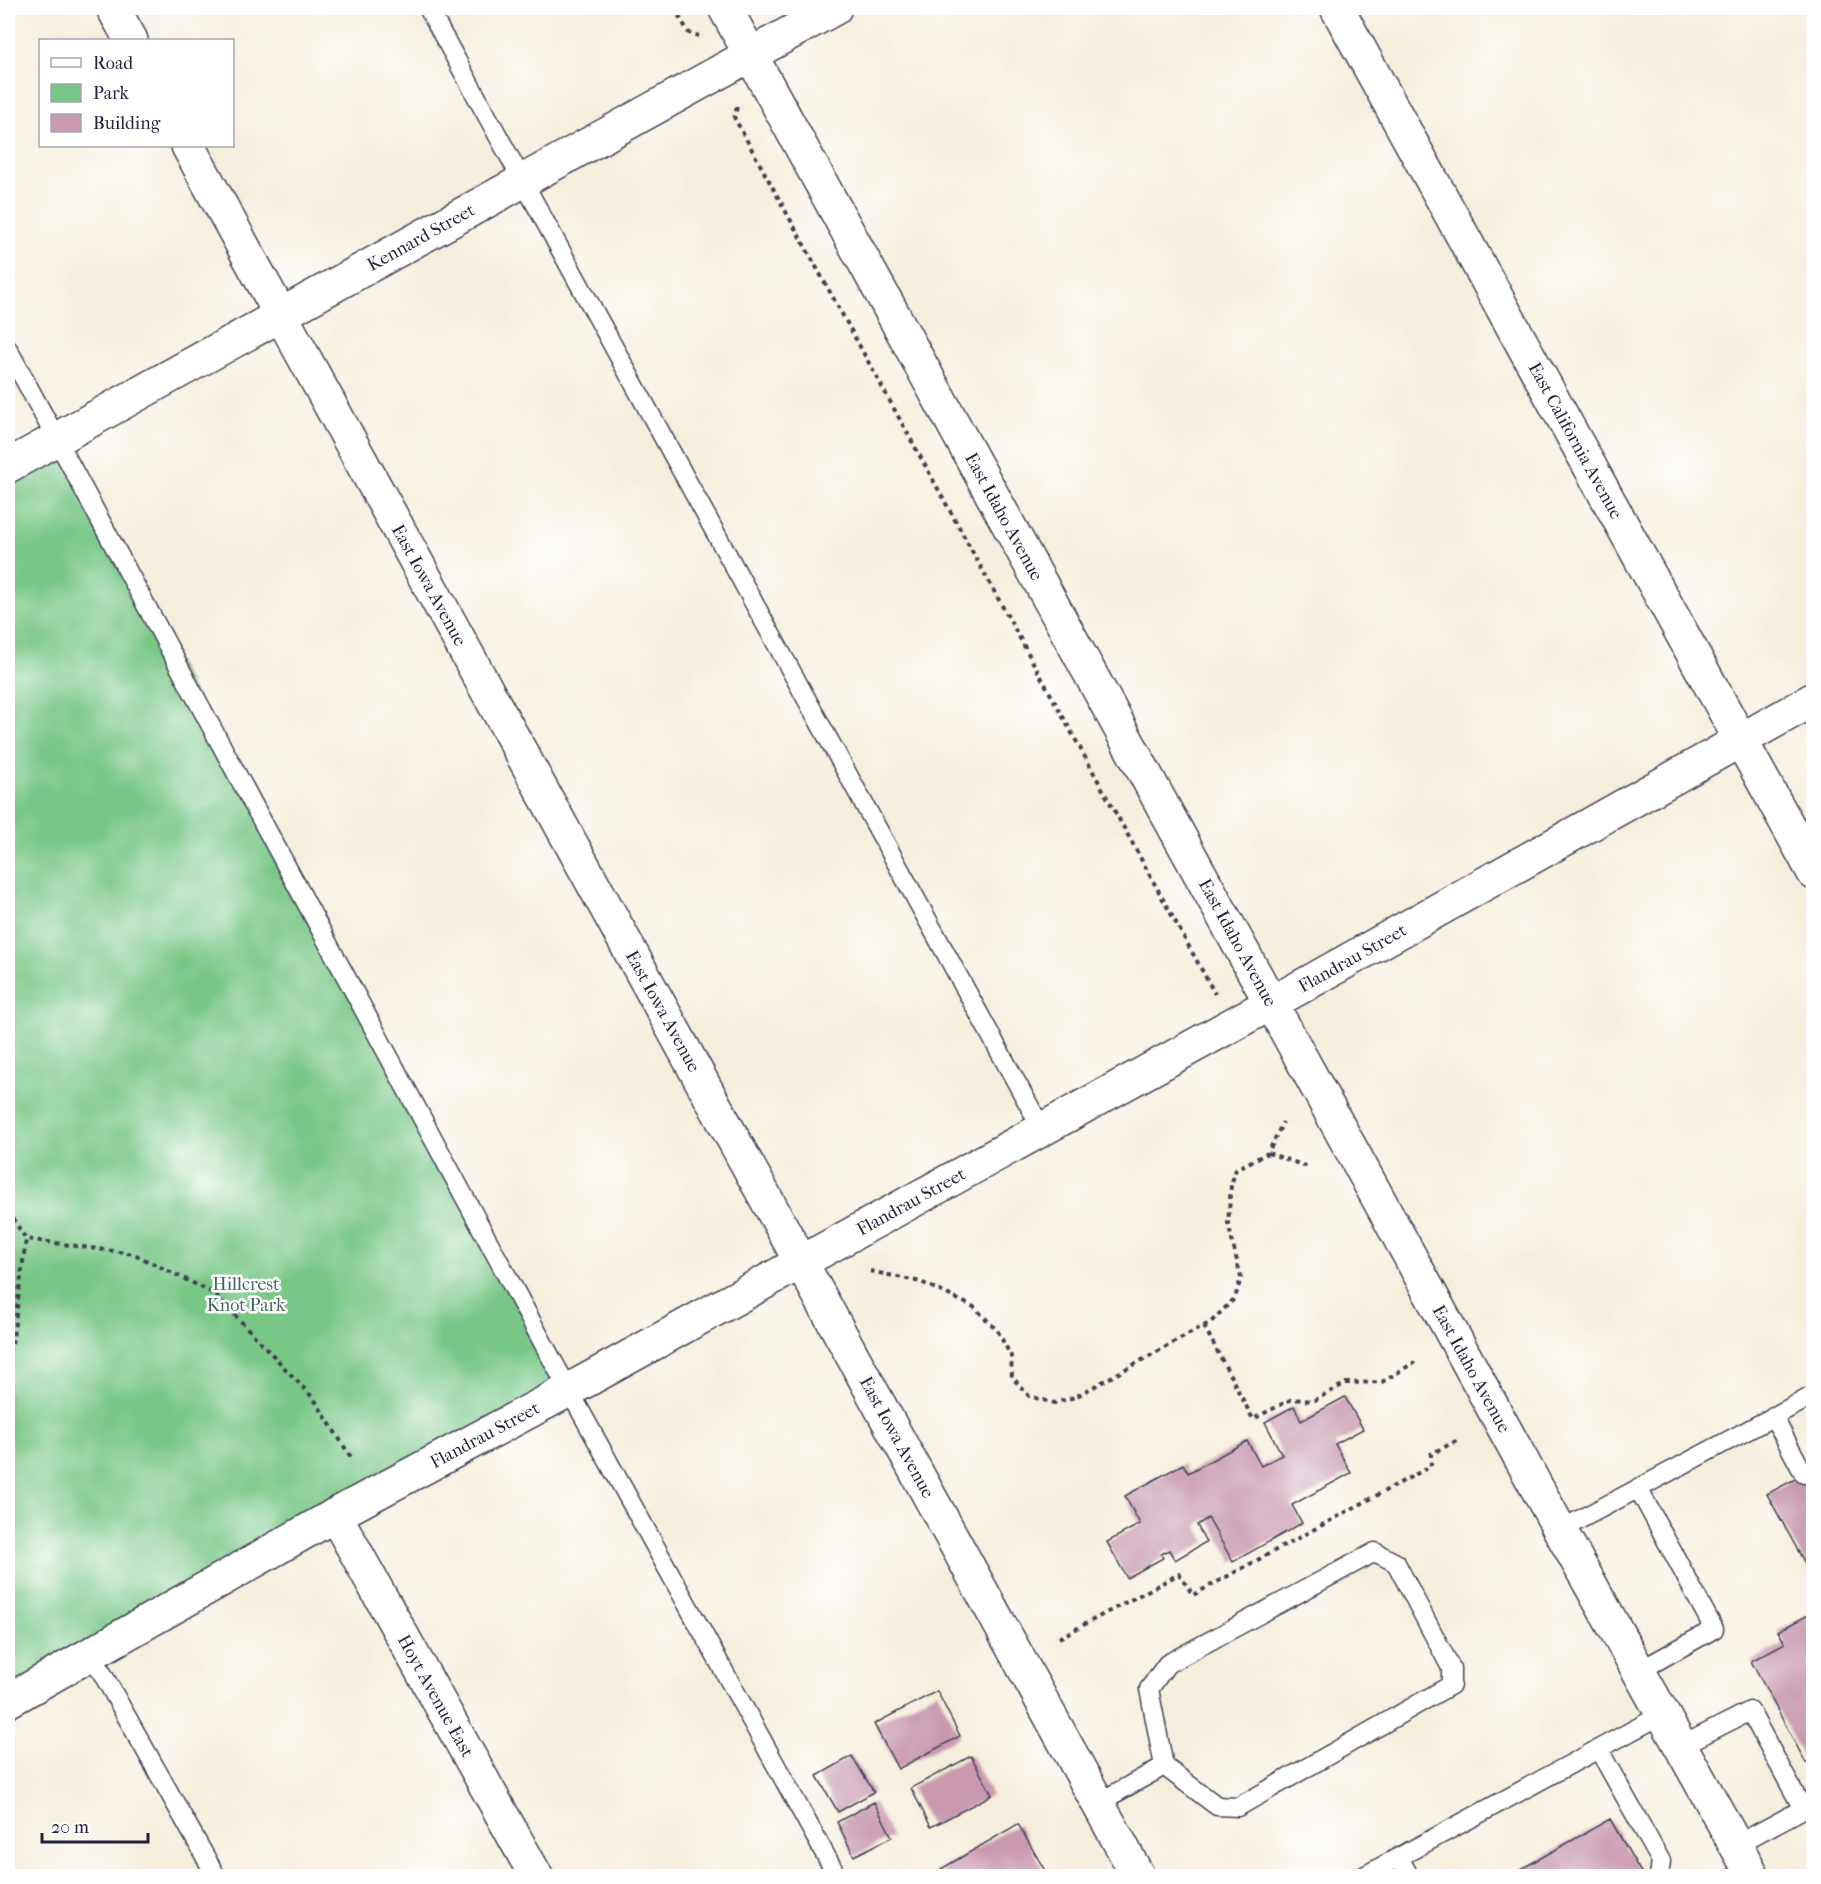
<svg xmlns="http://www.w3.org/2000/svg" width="1821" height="1884" font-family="'IM FELL French Canon',serif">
<rect width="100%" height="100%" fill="#fff"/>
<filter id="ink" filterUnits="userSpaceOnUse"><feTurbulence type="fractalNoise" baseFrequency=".0167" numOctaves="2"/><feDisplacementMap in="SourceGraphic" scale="12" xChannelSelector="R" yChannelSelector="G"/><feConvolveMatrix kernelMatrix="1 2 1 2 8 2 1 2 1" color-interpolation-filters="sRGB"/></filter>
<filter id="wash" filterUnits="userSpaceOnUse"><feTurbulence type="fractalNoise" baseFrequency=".008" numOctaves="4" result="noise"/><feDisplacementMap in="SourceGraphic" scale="24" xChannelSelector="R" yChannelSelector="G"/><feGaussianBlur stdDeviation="1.35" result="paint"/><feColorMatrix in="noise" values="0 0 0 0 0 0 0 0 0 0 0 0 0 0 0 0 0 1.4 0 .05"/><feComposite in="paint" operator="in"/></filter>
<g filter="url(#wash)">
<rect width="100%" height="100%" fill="#f6eedc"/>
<path fill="#79c787" stroke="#4e7461" stroke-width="1.5" d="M56 439 569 1390 8 1701V466Z"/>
<g id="blocks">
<path fill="#c899af" d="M1345 1397 1363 1429 1335 1444 1351 1473 1292 1505 1302 1523 1233 1562 1208 1518 1197 1525 1206 1542 1175 1560 1169 1550 1161 1554 1163 1558 1127 1578 1107 1542 1140 1524 1125 1496 1183 1464 1188 1473 1247 1441 1261 1466 1282 1455 1265 1422 1294 1406 1301 1421Z
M1814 1469V1580L1767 1494Z
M1814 1612V1759L1806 1763 1751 1661 1785 1643 1778 1631Z
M937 1691 960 1736 898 1769 874 1724Z
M852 1756 874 1792 838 1812 817 1776Z
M971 1756 992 1795 931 1827 911 1788Z
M874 1802 892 1837 854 1856 837 1822Z
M1610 1819 1643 1876H1509Z
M1018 1824 1048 1876H945L941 1869Z"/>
</g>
</g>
<g filter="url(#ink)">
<use href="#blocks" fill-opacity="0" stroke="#424153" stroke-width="1.5"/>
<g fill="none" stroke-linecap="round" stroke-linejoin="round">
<g stroke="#424153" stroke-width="21">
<path id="service" d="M428 8 1042 1129
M8 349 549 1354 837 1876
M1773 1416 1804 1474
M1638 1488 1714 1629 1639 1671
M1560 1530 1814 1395
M1375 1552 1396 1563 1451 1668V1685L1238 1807 1217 1806 1164 1766 1149 1689 1167 1664Z
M92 1655 216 1876
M1681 1746 1750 1711 1803 1809 1736 1845
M1599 1750 1661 1861 1659 1876
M1098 1803 1164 1766
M1399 1857 1409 1876
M1364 1876 1663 1714"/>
</g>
<g stroke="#424153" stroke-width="36">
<g id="minor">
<path d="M113 8 131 40"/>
<path id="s1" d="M725 8 1560 1530 1753 1876"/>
<path id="s2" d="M1337 8 1814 873"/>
<path id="s3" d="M188 146 1138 1876"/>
<path id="s4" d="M8 466 835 8"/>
<path id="s5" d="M335 1515 536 1876"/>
<path id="s6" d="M8 1701 335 1515 569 1390 1306 984 1814 699"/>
</g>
</g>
<path stroke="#424153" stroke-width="4" stroke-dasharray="4.5 4.5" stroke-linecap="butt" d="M674 8 689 33 699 36
M737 107 734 117 1215 994
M1268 1153 1308 1167
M8 1211 26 1239 134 1254 215 1294 314 1399 352 1459
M870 1271 921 1282 974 1307 997 1330 1011 1356 1012 1377 1029 1396 1054 1403 1075 1397 1211 1322 1235 1298 1241 1278 1228 1223 1231 1185 1236 1169 1268 1153 1283 1122
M1204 1326 1253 1419 1292 1399 1313 1401 1346 1383 1382 1382 1415 1362
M8 1352 12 1345 26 1239
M1059 1638 1179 1574 1193 1595 1431 1466V1454L1458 1440"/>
<use href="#service" stroke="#fff" stroke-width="18"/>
<use href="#minor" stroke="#fff" stroke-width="33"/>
</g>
</g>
<g text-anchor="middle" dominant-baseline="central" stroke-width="5" stroke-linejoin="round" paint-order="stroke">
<g font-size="18" fill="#22223b" stroke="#fff">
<text stroke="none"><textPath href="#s4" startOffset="472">Kennard Street</textPath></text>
<text stroke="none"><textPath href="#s2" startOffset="494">East California Avenue</textPath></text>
<text stroke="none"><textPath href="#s1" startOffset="580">East Idaho Avenue</textPath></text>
<text stroke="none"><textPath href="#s3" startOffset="501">East Iowa Avenue</textPath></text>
<text stroke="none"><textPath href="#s1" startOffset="1066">East Idaho Avenue</textPath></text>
<text stroke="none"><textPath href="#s6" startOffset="1536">Flandrau Street</textPath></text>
<text stroke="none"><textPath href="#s3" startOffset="987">East Iowa Avenue</textPath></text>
<text stroke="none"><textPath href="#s6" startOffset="1032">Flandrau Street</textPath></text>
<text stroke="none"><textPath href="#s1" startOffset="1552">East Idaho Avenue</textPath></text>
<text stroke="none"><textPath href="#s6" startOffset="546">Flandrau Street</textPath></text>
<text stroke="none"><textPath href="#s3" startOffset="1473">East Iowa Avenue</textPath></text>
<text stroke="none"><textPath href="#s5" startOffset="207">Hoyt Avenue East</textPath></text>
</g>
<g font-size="18" fill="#456459" stroke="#fff">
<text x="246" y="1284">Hillcrest<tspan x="246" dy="21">Knot Park</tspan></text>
</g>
</g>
<rect width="1821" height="1884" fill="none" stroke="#fff" stroke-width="30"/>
<rect x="39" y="39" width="195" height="108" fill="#ffffff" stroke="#a7a7b1" stroke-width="1.5"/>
<rect x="51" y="58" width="30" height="9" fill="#ffffff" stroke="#a7a7b1" stroke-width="1.5"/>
<text x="93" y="69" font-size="18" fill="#22223b">Road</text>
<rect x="51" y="84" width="30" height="18" fill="#79c787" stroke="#a7a7b1" stroke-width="1.5"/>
<text x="93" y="99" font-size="18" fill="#22223b">Park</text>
<rect x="51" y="114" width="30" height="18" fill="#c899af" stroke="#a7a7b1" stroke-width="1.5"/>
<text x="93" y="129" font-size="18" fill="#22223b">Building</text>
<path d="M42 1833v9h106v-9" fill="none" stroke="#22223b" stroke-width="3"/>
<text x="51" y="1833" font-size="18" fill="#22223b" stroke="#ffffff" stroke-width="4.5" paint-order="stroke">20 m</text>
</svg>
